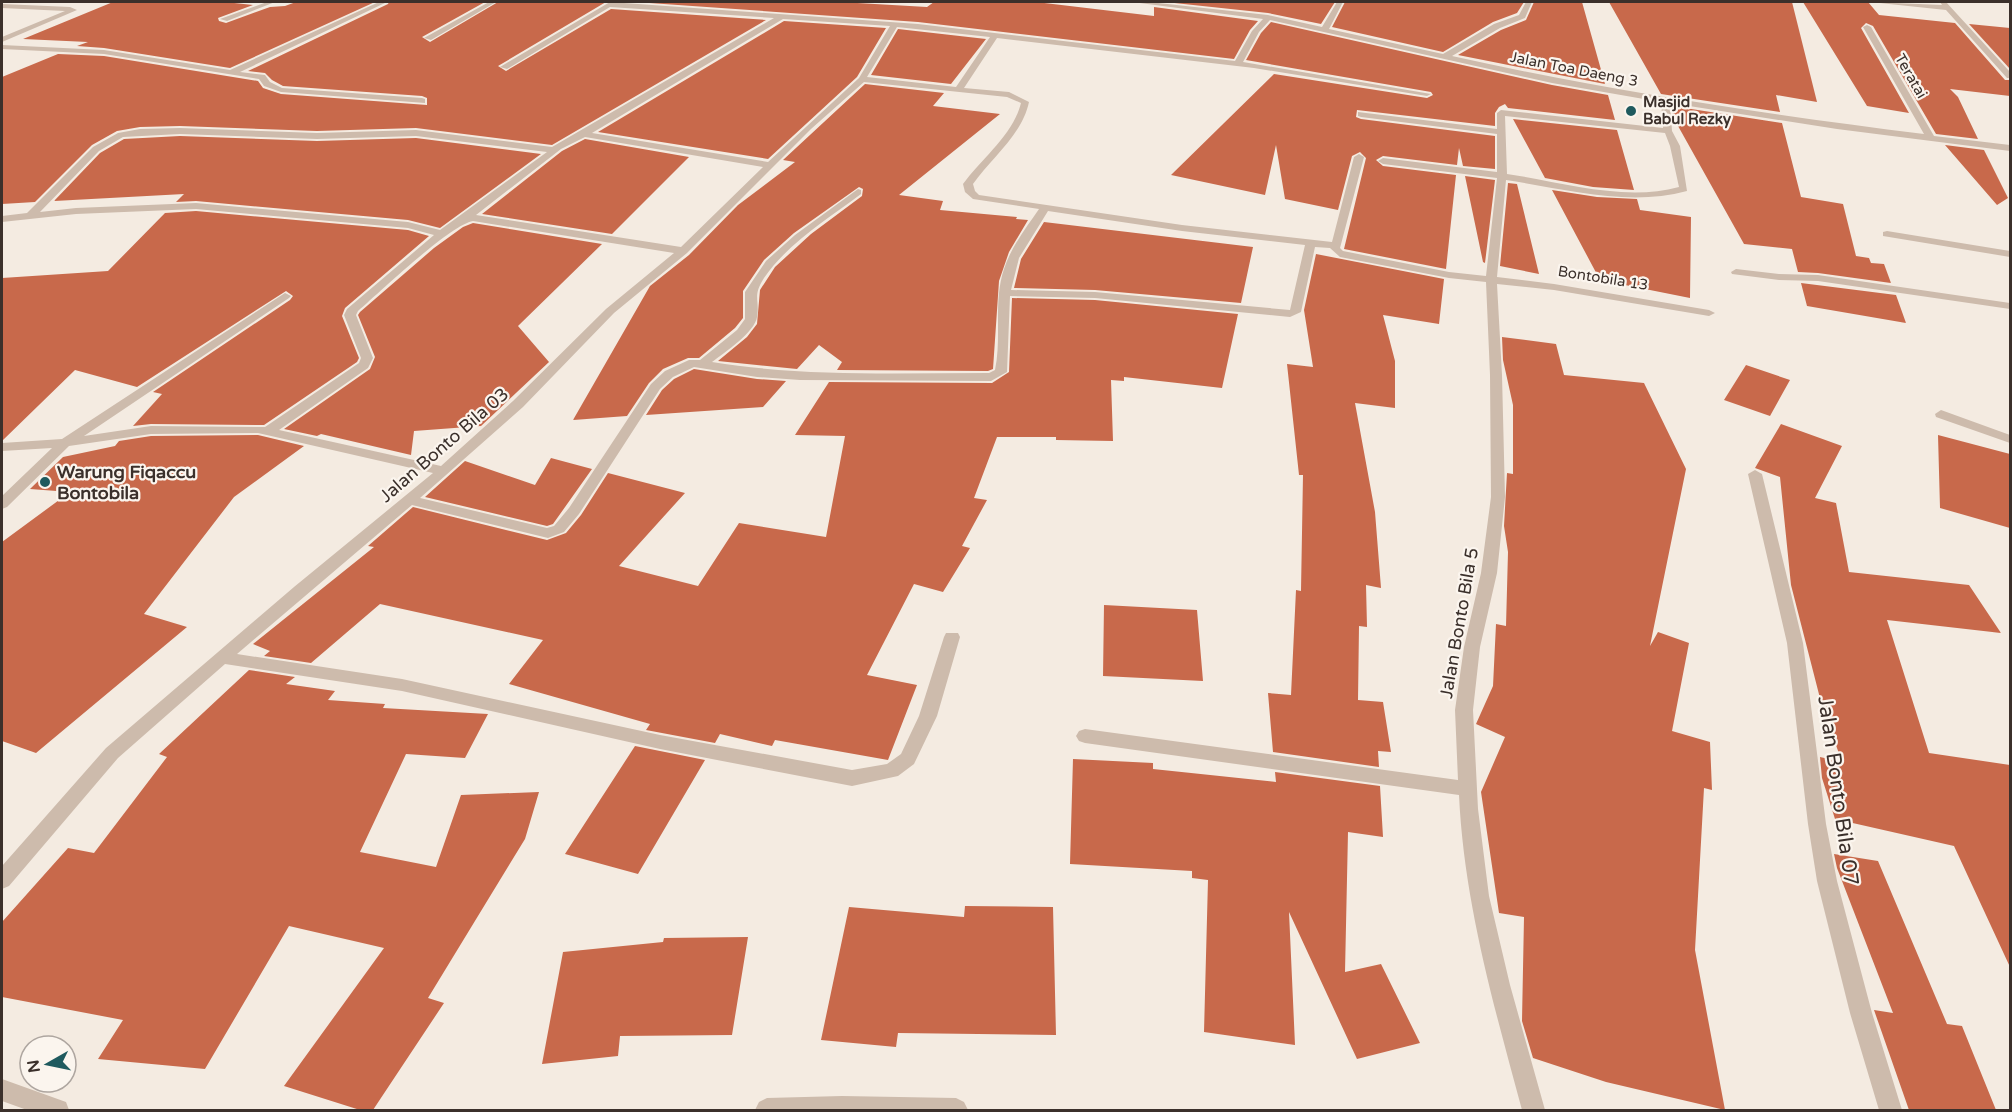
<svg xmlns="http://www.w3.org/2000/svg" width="2012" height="1112" font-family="'Varela Round',sans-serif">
<rect width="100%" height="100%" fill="#f4ebe1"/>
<path fill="#c8694b" d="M113 2H225L253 5 218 18 219 21 226 23 270 7 285 6 296 2H375L230 68 104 48 77 46 88 42 23 39Z
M389 2H485L422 37 430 42 498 2H606L498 66 506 71 611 9 766 20 552 145 416 128 317 131 180 126 140 127 117 131 92 145 35 202 2 204V77L58 54 104 56 258 81 263 88 281 94 427 105V98L422 96 283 86 272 80 265 73 248 71 388 4Z
M635 2H840L927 7 934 2H1036L1154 16V7L1258 21 1250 30 1234 59 918 22Z
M1165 2H1335L1321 24 1268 13Z
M1345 2H1524L1517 13 1493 22 1443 52 1332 27Z
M1534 2H1582L1605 84 1458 55 1501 30 1526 20Z
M1609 2H1792L1817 102 1776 95 1780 112 1661 94Z
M1803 2H1868L1879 15 1955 23 2005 80H2010V96L1950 89 1958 97 1978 139 1936 134 1873 26 1866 23 1861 28 1909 113 1867 106Z
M784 21 886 28 857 77 768 159 598 132Z
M1271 22 1552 85 1608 95 1615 120 1508 108 1505 104 1499 107 1495 113V126L1357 110 1356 117 1361 119 1495 136V169L1463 166 1459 148 1457 165 1383 156 1376 160 1383 166 1456 175 1446 269 1344 249 1366 158 1360 152 1352 156 1338 210 1285 199 1276 145 1265 195 1171 175 1274 74 1427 98 1433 95 1431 92 1246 60 1261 33Z
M1969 24 2010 28V69Z
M898 29 986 39 951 84 871 75Z
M865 84 944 93 933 106 1000 114 899 195 943 201 940 210 1017 217 1016 219 1028 220 1009 252 999 281 993 369 988 371 837 370 842 362 819 345 797 369 718 361 747 337 757 324 760 290 775 267 811 234 862 196 863 189 859 187 794 233 764 260 743 291V318L735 328 699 358H688L663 369 649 383 627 416 573 420 650 286 689 255 738 205 795 162 783 160Z
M1672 106 1782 123 1801 197 1843 204 1856 256 1869 258 1871 263 1884 264 1891 283 1818 273 1798 272 1792 249 1744 244 1673 117Z
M1513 119 1617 130 1634 190 1593 187 1545 178Z
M180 136 317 141 416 138 541 154 440 228 408 220 196 201 176 202 184 194 54 201 100 153 124 139Z
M585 139 689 157 612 234 482 214 562 151Z
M1945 145 1984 150 2008 198 1997 205Z
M1465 176 1495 180 1485 263 1483 262Z
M1508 183 1517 184 1539 274 1500 266Z
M1552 190 1597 197 1637 199 1640 210 1691 217 1690 298 1600 280Z
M196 211 408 230 429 236 345 308 342 316 359 358 357 362 264 425 151 424 133 426 162 394 153 392 290 300 293 296 286 291 137 387 75 370 2 441V278L108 271 165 213Z
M1044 222 1253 247 1241 303 1095 290 1014 288 1021 259Z
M473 223 602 244 518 326 549 362 481 426 414 431 411 455 321 434 317 436 284 429 370 369 375 357 358 315 360 312 434 248 463 227Z
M1316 254 1444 279 1439 324 1383 315 1395 361V408L1355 403 1375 512 1381 588 1366 585 1367 627 1359 626 1358 700 1383 702 1391 752 1378 751 1379 767 1273 752 1268 693 1291 695 1296 590 1301 591 1303 475H1299L1287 364 1313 367 1304 310Z
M1801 283 1896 295 1906 323 1807 306Z
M1012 298 1095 300 1238 314 1222 388 1124 377V381L1111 380 1113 441 1056 440V437H997L974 498 987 500 962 546 970 548 943 592 914 584 867 675 917 685 888 760 775 740 772 746 720 734 715 743 646 730 650 724 509 684 543 640 380 604 311 663 264 656 270 651 253 644 374 547 368 546 413 507 547 540 566 533 581 515 608 473 685 493 619 566 698 586 739 523 826 537 845 436 795 435 829 382 992 383 1009 372Z
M1502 337 1556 344 1564 375 1644 383 1686 469 1650 646 1658 632 1689 643 1672 731 1710 742 1712 790 1704 788 1695 950 1725 1110 1606 1082 1533 1058 1522 1021 1524 917 1499 913 1481 792 1505 737 1476 724 1493 686 1496 624 1506 626 1508 552 1504 526 1507 473 1513 474V405L1503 360Z
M1746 365 1790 380 1770 416 1724 400Z
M694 369 757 379 786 381 763 407 646 415 662 390 674 379Z
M1781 424 1842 446 1815 498 1836 503 1849 572 1969 585 2001 633 1887 620 1929 753 2010 765V967L1954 846 1835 819 1822 778 1820 757 1842 762 1822 706 1791 585 1780 477 1755 468Z
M258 435 304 446 234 497 144 614 187 627 36 753 2 741V542L70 492 30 489 63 457 115 446 119 441 151 436Z
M1938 435 2010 454V528L1940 508Z
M551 458 592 469 553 524 547 526 425 497 465 461 535 485Z
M1104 605 1197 610 1203 681 1103 676Z
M249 670 295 677 286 684 335 691 328 700 385 704 383 708 488 714 465 758 406 754 360 852 436 867 461 795 539 792 525 839 428 998 444 1003 373 1110H360L284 1086 384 948 289 926 205 1069 98 1059 123 1020 2 997V922L68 848 94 853 167 757 159 754Z
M635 746 705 760 638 874 565 854Z
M1073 759 1153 763V769L1276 782 1275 772 1380 786 1383 837 1348 832 1345 972 1381 964 1420 1043 1357 1059 1289 912 1295 1045 1204 1032 1208 880 1192 878V871L1070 864Z
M1834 854 1878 861 1947 1024 1962 1026 1996 1110H1909L1874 1010 1893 1013 1837 868Z
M965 906 1053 907 1056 1035 898 1033 896 1047 821 1040 849 907 964 917Z
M748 937 732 1035 620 1036 618 1056 542 1064 563 952 663 942 664 938Z"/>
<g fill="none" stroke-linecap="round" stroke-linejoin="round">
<path fill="#cdbbac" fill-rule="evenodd" d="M267 2H275L227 21 220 19Z
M379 2H387L240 72 265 75 270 82 282 88 422 98 425 99V103L281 92 264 86 259 79 104 54 2 49V45L104 50 230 70Z
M489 2H496L431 40 424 38Z
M610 2 918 24 1235 61 1252 31 1263 19 1132 2H1149L1268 15 1322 27 1337 2H1343L1329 29 1443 54 1494 24 1519 15 1526 2H1532L1525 18 1500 28 1452 56C1608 91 1765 114 1924 134L1863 27 1867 25 1871 27 1934 136 2010 145V151L1837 129 1670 103 1672 131 1680 146 1687 191C1628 207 1566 189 1506 180L1497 277 1554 284 1709 310 1715 313 1709 316 1554 290 1497 284 1502 375 1505 497 1497 573 1480 647 1473 710 1478 809 1489 896 1510 985 1545 1110H1522C1494 1006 1464 903 1459 795L1085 743 1079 741 1076 736 1079 731 1085 729 1458 780 1455 710 1464 647 1481 573 1491 497 1490 375 1486 282 1449 278 1340 257 1330 248 1315 247 1301 312 1290 317 1095 298 1010 296 1007 372 991 381 800 380 757 377 694 367 673 377 660 389 579 514 564 532 548 538 412 505 237 654 402 679 660 735 852 770 887 764 901 754 919 716 944 637 946 633H958L960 637 937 716 914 764 898 776 852 786 660 749 402 691 225 664 118 758 9 886 2 889V866L106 748 294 587 433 473 258 433 151 434 69 446 7 507 2 509V496L52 448 2 451V443L62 439 285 293 291 296 289 298 84 436 151 426 265 427 359 363 361 358 344 315 347 309 434 235 408 228 196 209 76 214 2 222V216L27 213 93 147 118 133 140 129 180 128 317 133 416 130 552 147 774 18 610 7 507 69 500 67ZM783 19 890 26 859 78 768 162 592 133ZM1270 20 1552 83 1661 102 1663 128 1501 110 1497 113V129L1358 112V116L1361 117 1497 134V172L1383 158 1378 161 1383 164 1497 178 1486 276 1449 272 1343 251 1340 248 1364 157 1359 154 1354 157 1332 242 1182 225 979 195 975 191 973 184C992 157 1022 135 1029 102L1009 92 964 88 997 38 1254 68 1427 96 1431 94 1243 62 1259 32ZM897 27 990 37 956 87 867 77ZM864 82 1007 97 1021 103C1013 135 982 158 963 184L965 192 973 199 1039 209C1026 228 1011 247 1004 269 993 301 1002 337 995 370L989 373C896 373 804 377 712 362 724 353 755 332 757 317 760 299 752 297 764 278 788 243 828 219 861 194V190L858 189 795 235 766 261 745 292V319L737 330 700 360H689L665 371 651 384 569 508 554 526 547 528 420 498 523 407 614 313 687 253 811 129ZM1505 116 1665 133 1670 146 1679 187C1624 202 1562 182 1507 174ZM180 134 317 139 416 136 547 152 440 230 408 222 196 203 76 208 40 212 99 151 123 137ZM585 137 763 167 681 247 476 215 561 149ZM1048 211 1182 231 1305 245 1290 310 1095 292 1011 290 1019 258ZM473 221 674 253 606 309 513 401 441 466 279 430 368 368 373 358 356 315 358 311C380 292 450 225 473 221Z
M1870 2 1942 5 1940 2H1946L2010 72V78H2007L1946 10Z
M2 4 70 7 77 10 2 42V37L65 11 2 8Z
M1887 231 2010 251V257L1883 236V232Z
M1736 269 1779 274 1818 275 2010 303V309L1818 281 1779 280 1732 274 1731 272Z
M1941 410 2010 435V443L1936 417 1935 414Z
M1755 470 1762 474 1803 643 1826 824 1837 881 1872 1013 1902 1110H1879L1850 1013 1817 881 1808 824 1787 643 1748 474Z
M2 1079 66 1102 69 1110H27L2 1101Z
M842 1096 956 1098 964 1102 968 1110H755L759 1102 767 1098Z"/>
</g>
<g fill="#1f5a5e" stroke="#fbf5ee" stroke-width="2">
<circle cx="1631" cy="111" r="6"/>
<circle cx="45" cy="482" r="6"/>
</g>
<g text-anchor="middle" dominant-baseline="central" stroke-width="4.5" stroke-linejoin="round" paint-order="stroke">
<g font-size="15" fill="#3b302b" stroke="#fbf5ee">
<text transform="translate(1574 69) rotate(11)">Jalan Toa Daeng 3</text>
<text transform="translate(1911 76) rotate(60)">Teratai</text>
<text transform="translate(1603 278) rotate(9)">Bontobila 13</text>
</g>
<g font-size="15" font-weight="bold" fill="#3b302b" stroke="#fbf5ee" text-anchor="start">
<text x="1643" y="102">Masjid<tspan x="1643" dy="17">Babul Rezky</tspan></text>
</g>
<g font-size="18" fill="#3b302b" stroke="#fbf5ee">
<text transform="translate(444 445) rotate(-41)">Jalan Bonto Bila 03</text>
<text transform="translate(1459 623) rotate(-80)">Jalan Bonto Bila 5</text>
</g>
<g font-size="18" font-weight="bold" fill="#3b302b" stroke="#fbf5ee" text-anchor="start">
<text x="57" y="472">Warung Fiqaccu<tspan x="57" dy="21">Bontobila</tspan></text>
</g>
<g font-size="21" fill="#3b302b" stroke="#fbf5ee">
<text transform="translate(1838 791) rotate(82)">Jalan Bonto Bila 07</text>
</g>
</g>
<rect width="2012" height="1112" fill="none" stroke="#3b302b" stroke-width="6"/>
<g transform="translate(48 1064) rotate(261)"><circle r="28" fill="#fbf5ee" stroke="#aea6a0" stroke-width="1.5"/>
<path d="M0-4.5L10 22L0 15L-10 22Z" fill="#1f5a5e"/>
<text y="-9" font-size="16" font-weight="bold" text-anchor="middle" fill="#3b302b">N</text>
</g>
</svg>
